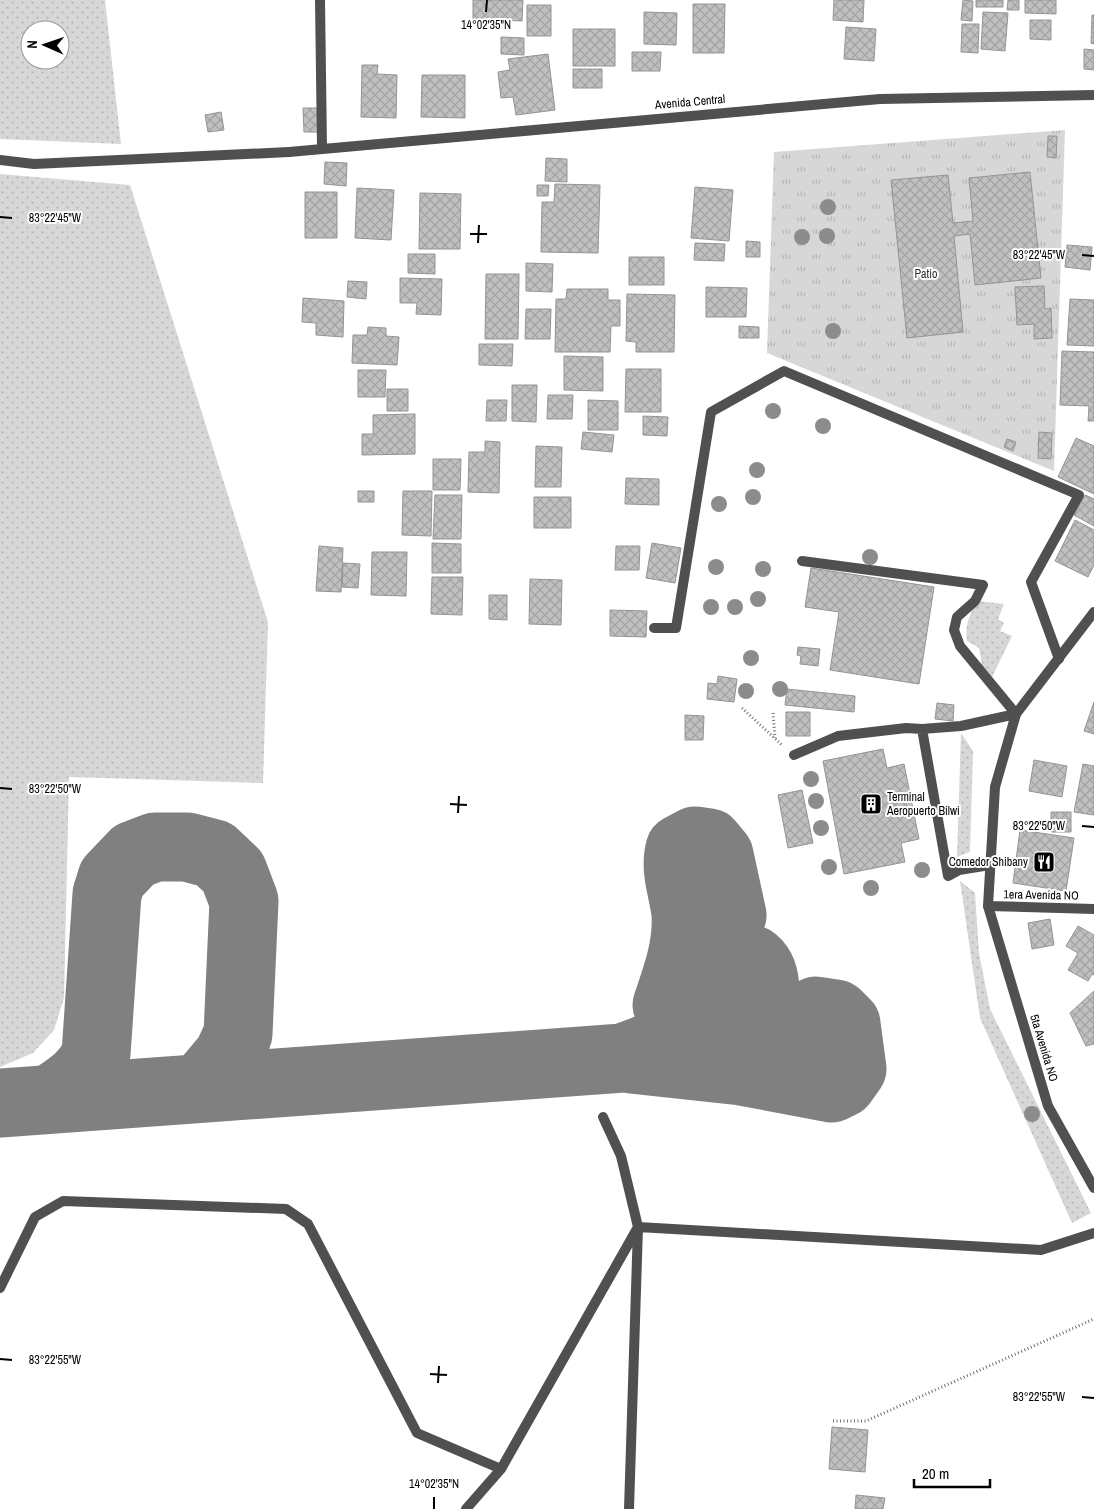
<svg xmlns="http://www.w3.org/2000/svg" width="1094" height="1509" font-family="'Archivo Narrow',sans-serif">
<defs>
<pattern id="grass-dots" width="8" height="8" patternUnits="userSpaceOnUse" patternTransform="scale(1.25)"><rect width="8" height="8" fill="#d7d7d7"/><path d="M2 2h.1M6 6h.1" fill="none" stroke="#b7b7b7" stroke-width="1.8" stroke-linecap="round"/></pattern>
<pattern id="park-tufts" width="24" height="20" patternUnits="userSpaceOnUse" patternTransform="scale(1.25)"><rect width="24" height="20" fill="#d7d7d7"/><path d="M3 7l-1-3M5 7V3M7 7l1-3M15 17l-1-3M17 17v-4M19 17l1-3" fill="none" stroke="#b7b7b7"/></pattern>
<pattern id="building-cross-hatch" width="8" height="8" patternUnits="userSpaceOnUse" patternTransform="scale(1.25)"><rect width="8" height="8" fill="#c0c0c0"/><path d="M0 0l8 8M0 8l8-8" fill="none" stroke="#a3a3a3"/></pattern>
</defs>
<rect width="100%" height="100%" fill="#fff"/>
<path fill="url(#grass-dots)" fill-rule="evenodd" d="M0 0H105L121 144 0 139ZM30 30H60V60H30Z
M0 174 130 185 268 622 263 783 69 777 64 998 54 1030 33 1053 0 1067Z
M978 601 1004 604 998 619 1004 623 1000 631 1012 636 992 677 982 665 979 648 967 641C965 624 969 615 978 601Z
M961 733 973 751 970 852 957 857Z
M960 881 975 893 979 953 990 1009 1091 1213 1072 1223 980 1018Z"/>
<path fill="url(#park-tufts)" d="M1065 130 1054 471 767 353 774 152Z"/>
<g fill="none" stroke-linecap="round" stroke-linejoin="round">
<path stroke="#808080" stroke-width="69" d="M667 1005C677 976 688 946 686 914 684 893 674 870 680 849L695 841 709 843 719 855 732 915 680 988
M631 1059 742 1071 832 1088 842 1083 852 1069 846 1024 836 1014 816 1011 742 1071
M51 1099C70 1086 87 1076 96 1054L107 894 112 878 134 855 155 847H187L214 854 233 872 244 901 238 1034 228 1056 202 1087
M0 1103 623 1058C672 1040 718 1020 764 998 768 975 757 948 730 960L721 991 695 1030"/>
</g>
<path fill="url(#building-cross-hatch)" stroke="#949494" d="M473 0H523L522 21 473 19Z
M834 0H864L863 22 833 20Z
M963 0 973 1 972 21 961 20Z
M976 0H1003V7H976Z
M1008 0H1019V10H1007Z
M1025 0H1056V14L1025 13Z
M693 4H725L724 53H693Z
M527 5H551V36H527Z
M644 12 677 13 676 45 644 44Z
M983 12 1008 13 1005 51 981 49Z
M1092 15H1094V44L1091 43Z
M1030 20H1051V40L1030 39Z
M962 24H979L978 53 961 52Z
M846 27 876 29 874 61 844 59Z
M573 29H615V66H573Z
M501 37 524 38V55L501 54Z
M1084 49 1094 50V70L1084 69Z
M632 52H661L660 71H632Z
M548 54 555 110 516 115 513 97 501 98 498 72 510 70 508 59Z
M362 65H378L377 74 397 75 396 118 361 117Z
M573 69H602V88H573Z
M422 75H465V118L421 117Z
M303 108H318L319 132H304Z
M221 112 224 130 208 132 205 115Z
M1048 136H1057L1056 158 1047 157Z
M546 158 567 159V182L545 181Z
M325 162 347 163 346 186 324 184Z
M1030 172 1041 278 975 285 970 234 954 236 963 332 907 338 891 180 948 175 953 223 973 221 969 178Z
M555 184 600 185 598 253 541 252 542 202H554Z
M537 185H549L548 196H537Z
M695 187 733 190 729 241 691 238Z
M357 188 394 190 391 240 355 238Z
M305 192H337V238H305Z
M420 193 461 194 460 249H419Z
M746 241 760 242V257H746Z
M695 243 725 244 724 261 694 260Z
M1067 245 1092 247 1090 270 1065 267Z
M408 254H435V274L408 273Z
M629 257H664V285H629Z
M526 263 553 264 552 292 526 291Z
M486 274H519L518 339H485Z
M400 278 442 279 441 315 416 314 417 303H400Z
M348 281 367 282 366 299 347 297Z
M1044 286 1045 309 1051 308 1052 338 1034 339V324L1017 325 1015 287Z
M706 287 747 288 746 317H706Z
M567 289H608V300H620V326H611L610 352H555L556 299H566Z
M627 294 675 295 674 352H636V342L626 341Z
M303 298 344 301 343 337 316 335V323L302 322Z
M1070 299 1094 300V346L1067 345Z
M526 309H551L550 339H525Z
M739 326 759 327V338H739Z
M368 327 386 328V336L399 337 397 365 352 363 353 335H367Z
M479 344H513L512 366 479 365Z
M1062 351 1094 352V421H1088L1089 406 1060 405Z
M564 356 603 357V391L564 390Z
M626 369H661V412H625Z
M358 370H386L385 397H358Z
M512 385H537L536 422 512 421Z
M387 389H408V411H387Z
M548 395H573L572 419H547Z
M487 400H507L506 421H486Z
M588 400 618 401V430H588Z
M415 414V454L362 455V434H373V415Z
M643 416 668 417 667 436 643 435Z
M583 432 614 435 612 452 581 449Z
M1039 432 1052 433 1051 459 1038 458Z
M1076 438 1094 446V494L1058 477Z
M1007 439 1016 442 1013 451 1004 447Z
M485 441 500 442 499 493 468 492 469 452H485Z
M536 446 562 447 561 487H535Z
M433 459H461L460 490H433Z
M626 478 659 479V505L625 504Z
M358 491H374V502H358Z
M403 491H432L431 536 402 535Z
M435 495H462L461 539H433Z
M1085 495 1094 499V526L1074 515Z
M534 497H571V528H534Z
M1075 520 1094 530V565L1088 577 1055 561Z
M432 543 461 544V573H432Z
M652 543 681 548 675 583 646 578Z
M319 546 343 548 341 592 316 591Z
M616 546H640L639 570H615Z
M372 552H407L406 596 371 595Z
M343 563 360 564 358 588 342 587Z
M811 568 934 587 919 684 830 670 839 612 805 607Z
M432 577H463L462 615 431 614Z
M530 579 562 580 561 625 529 624Z
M489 595H507V620L489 619Z
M610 610 647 611 646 637 610 636Z
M798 647 820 649 818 666 800 664 801 656 797 655Z
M718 676 737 679 734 702 707 699 708 683 717 684Z
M787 689 855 696 854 712 785 705Z
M1094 702V734L1084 731Z
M937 703 954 705 953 721 935 719Z
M786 712H810V736H786Z
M685 715 704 716 703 740H685Z
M883 749 887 768 904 764 919 839 901 843 905 862 844 874 823 761Z
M1034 760 1067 766 1062 797 1029 791Z
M1083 764 1094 766V815L1074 812Z
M802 790 813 843 788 848 778 795Z
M1051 812H1071V832H1051Z
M1020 830 1074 838 1066 891 1013 883Z
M1050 919 1054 945 1032 949 1028 923Z
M1078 926 1094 935V975L1092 974 1088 981 1068 970 1078 953 1066 946Z
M1094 991V1044L1086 1046 1070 1013Z
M832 1427 868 1430 865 1472 829 1469Z
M856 1495 885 1498 883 1509H855Z"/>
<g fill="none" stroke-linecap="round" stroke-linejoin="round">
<path stroke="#727272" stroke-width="3" stroke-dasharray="1 2.5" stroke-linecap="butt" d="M742 708 782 745
M773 713 775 738
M833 1421H866L1094 1319"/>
<path stroke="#505050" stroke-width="10" d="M0 160 34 164 289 152
M922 729 948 876 959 870 990 865
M794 755 838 736 906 728 922 729 961 726 1016 714 960 646 954 630 957 617 975 601 983 585 802 561
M603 1117 621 1156 638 1227 629 1509
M0 1288 35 1217 63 1201 286 1209 308 1224 417 1433 501 1469
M466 1509 501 1469 638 1227 1041 1250 1094 1233"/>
<path stroke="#505050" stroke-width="10" d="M320 0 322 147
M289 152 880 99 1094 95
M654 628H676L711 412 784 371 1079 495 1031 582 1059 659
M988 906 1048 1106 1094 1188"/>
<path stroke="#505050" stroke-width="10" d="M1094 612 1016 714 995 787 988 906 1094 909"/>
</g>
<g fill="#8c8c8c">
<circle cx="828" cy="207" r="8"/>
<circle cx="827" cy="236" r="8"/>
<circle cx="802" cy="237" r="8"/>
<circle cx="833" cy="331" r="8"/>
<circle cx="773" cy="411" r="8"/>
<circle cx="823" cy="426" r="8"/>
<circle cx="757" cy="470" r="8"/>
<circle cx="753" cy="497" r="8"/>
<circle cx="719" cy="504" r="8"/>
<circle cx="870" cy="557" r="8"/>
<circle cx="716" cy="567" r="8"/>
<circle cx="763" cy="569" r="8"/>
<circle cx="758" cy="599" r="8"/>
<circle cx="711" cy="607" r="8"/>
<circle cx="735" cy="607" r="8"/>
<circle cx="751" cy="658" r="8"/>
<circle cx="780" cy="689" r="8"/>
<circle cx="746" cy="691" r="8"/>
<circle cx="811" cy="779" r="8"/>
<circle cx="816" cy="801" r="8"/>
<circle cx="821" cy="828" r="8"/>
<circle cx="829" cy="867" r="8"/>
<circle cx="922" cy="870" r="8"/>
<circle cx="871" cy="888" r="8"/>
<circle cx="1032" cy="1114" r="8"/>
</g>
<path fill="none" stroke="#000" stroke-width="2" d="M486 12 487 0M0 217 12 218M470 234H487M478 243 479 225M1082 255 1094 256M0 788 12 789M450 804 467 805M458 813 459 796M1082 826 1094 827M0 1359 12 1360M430 1374 447 1375M438 1383 439 1366M1082 1397 1094 1398M434 1509V1497"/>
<defs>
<g id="building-square" transform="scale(1.125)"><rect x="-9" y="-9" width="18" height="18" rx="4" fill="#000" stroke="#fff"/><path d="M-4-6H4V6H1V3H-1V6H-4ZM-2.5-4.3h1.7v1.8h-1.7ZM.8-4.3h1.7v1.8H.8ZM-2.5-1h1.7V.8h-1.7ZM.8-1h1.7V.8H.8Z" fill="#fff"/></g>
<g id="restaurant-square" transform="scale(1.125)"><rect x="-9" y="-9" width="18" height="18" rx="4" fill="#000" stroke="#fff"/><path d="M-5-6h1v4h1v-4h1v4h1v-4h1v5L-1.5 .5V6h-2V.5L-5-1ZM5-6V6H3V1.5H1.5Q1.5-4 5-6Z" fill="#fff"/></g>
</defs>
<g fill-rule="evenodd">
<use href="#building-square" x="871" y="804"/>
<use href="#restaurant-square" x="1044" y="862"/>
</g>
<g text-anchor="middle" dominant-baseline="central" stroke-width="4" stroke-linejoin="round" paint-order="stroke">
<g font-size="12" fill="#000" stroke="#fff">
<text transform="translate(690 102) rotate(-5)">Avenida Central</text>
<text transform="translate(1041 895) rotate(1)">1era Avenida NO</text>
<text transform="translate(1044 1048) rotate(73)">5ta Avenida NO</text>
</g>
<g font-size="12" fill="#2e2e2e" stroke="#fff">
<text x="926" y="274">Patio</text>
</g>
<g font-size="12" fill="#000" stroke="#fff" text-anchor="start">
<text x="887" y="797">Terminal<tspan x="887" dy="14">Aeropuerto Bilwi</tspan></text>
<text x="1028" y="862" text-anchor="end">Comedor Shibany</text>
</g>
</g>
<g font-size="12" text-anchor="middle" fill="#000" stroke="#fff" stroke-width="4" stroke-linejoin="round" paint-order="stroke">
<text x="486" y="29">14°02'35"N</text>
<text x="55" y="222">83°22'45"W</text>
<text x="1039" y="259">83°22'45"W</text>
<text x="55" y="793">83°22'50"W</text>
<text x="1039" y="830">83°22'50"W</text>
<text x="55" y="1364">83°22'55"W</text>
<text x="1039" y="1401">83°22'55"W</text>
<text x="434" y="1488">14°02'35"N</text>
</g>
<g transform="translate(45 45) rotate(272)"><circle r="24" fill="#ffffff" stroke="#999999"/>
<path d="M0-4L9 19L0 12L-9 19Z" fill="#000000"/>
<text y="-8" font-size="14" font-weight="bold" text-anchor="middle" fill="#000000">N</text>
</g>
<path d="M914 1479v8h76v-8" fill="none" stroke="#000000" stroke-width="2.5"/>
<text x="922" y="1479" font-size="15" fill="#000000" stroke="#ffffff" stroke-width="4" paint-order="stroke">20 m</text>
</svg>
